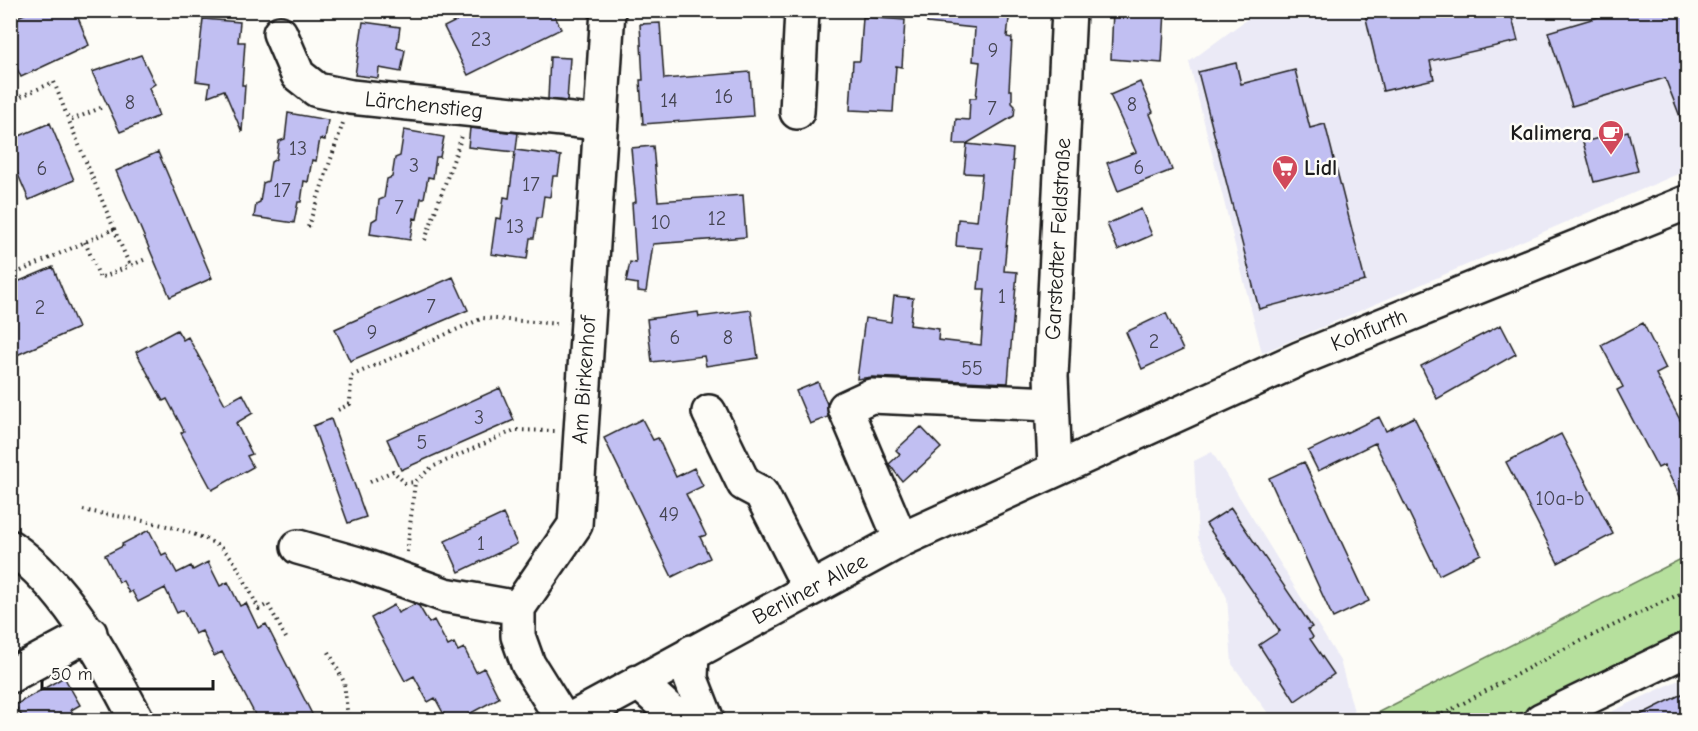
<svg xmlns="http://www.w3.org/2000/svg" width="1698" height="731" font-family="'Comic Neue',sans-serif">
<rect width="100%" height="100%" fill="#fdfcf7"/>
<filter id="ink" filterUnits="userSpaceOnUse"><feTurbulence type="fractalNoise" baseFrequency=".0167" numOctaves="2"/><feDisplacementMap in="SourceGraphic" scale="12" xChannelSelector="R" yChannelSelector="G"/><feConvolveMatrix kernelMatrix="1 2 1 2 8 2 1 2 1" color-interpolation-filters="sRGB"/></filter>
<g filter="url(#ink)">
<path fill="#ebeaf6" d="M1258 11H1687V170L1262 353 1189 62Z
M1212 452 1340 661 1355 715 1346 720H1273L1232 664 1227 598 1198 538 1194 461Z
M1687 676V720H1594Z"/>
<path fill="#b6e09d" stroke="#697e5c" stroke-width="1.5" d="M1687 556V633L1507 720H1363Z"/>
<path fill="#c1bff2" stroke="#1c1c1c" stroke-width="1.5" d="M34 10H75L89 45 21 77 10 54V20Z
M478 10H552L561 29 468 75 444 27Z
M928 10H1010L1007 37 1012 38 1009 90H1012V103L1015 106 1014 116 966 144H954L956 119 969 120 970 98H976L980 62 973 61 975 28 927 23Z
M1113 10H1165L1162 63 1111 59Z
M1364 10H1510L1518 41 1430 61 1434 79 1383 91Z
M1622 10H1688V132H1686L1665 78 1572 106 1548 32Z
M863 17 905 20 902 67 896 66 893 112 850 110 853 61H860Z
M203 19 240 22 238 42H245L242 85H245L242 132 224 90 208 96 210 83 196 81Z
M363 22 400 27 397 48 405 50 401 72 379 68 378 78 355 75Z
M660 23 664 79 750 72 753 116 643 124 640 80H643L640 24Z
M141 55 155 84 149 88 159 116 120 132 92 72Z
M550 57 570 58 567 101 548 99Z
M1236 63 1241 84 1295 70 1310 128 1325 124 1365 281 1259 309 1198 72Z
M1140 82 1153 112 1150 114 1172 170 1118 191 1107 163 1136 152 1110 95Z
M288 113 328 120 325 140 320 139 316 161 312 160 308 182 304 181 301 202H298L294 223 254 217 256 204 260 202 263 183 268 181 271 162 276 159 279 141 285 139Z
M50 123 74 180 29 200 10 156V140Z
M470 128 518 133 516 150 561 156 558 176H553L550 197 544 196 541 218H537L534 238H530L527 259 491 254 496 218 501 219 504 197 509 198 515 152 468 147Z
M404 130 444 137 440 157H436L433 178 428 177 424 198H421L417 219 414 218 410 240 370 234 372 221 377 218 379 200 384 198 387 179 392 177 395 158 400 156Z
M1628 131 1638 171 1594 182 1583 142Z
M967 144 1013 149 1012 161H1014L1004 271 1017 272 1008 383 872 377 857 379 865 318 891 322 894 296 913 298 910 325 939 329 938 340 981 345 985 289H978L982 248 956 246 958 219 977 221 982 174 964 173Z
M653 146 658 201 743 195 746 237 653 244 646 292 638 291V284L626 282 630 262 636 263 632 203 636 202 631 148Z
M158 152 212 278 170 297 116 171Z
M1141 209 1152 235 1118 250 1107 224Z
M53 267 78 328 10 358V285Z
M453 277 468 310 350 361 335 329Z
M751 310 758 358 706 366 704 356 652 362 647 319 698 312 699 317Z
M1166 313 1183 350 1142 369 1126 332Z
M1643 323 1666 369 1656 374 1688 435V512L1664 465 1658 468 1617 390 1623 387 1601 345Z
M1501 325 1516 354 1437 399 1421 366Z
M177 330 183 340 188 337 225 404 243 394 253 413 236 423 252 454 247 456 253 467 212 490 181 433 184 431 167 399 163 401 136 352Z
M818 382 827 404 828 417 810 424 796 391Z
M500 388 514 420 401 470 387 439Z
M1379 417 1386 431 1414 417 1481 554 1439 575 1375 443 1318 471 1308 451Z
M331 419 366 517 348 523 313 426Z
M642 419 653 440 658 438 676 477 694 468 703 486 686 494 706 535 700 537 710 558 672 577 604 438Z
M921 427 941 448 916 471 914 470 902 481 889 464 900 454 896 450Z
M1561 434 1613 534 1558 563 1506 462Z
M1304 462 1369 601 1333 618 1269 478Z
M1231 508 1312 627 1308 629 1313 637 1310 639 1334 674 1295 701 1259 645 1280 631 1206 524Z
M503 514 517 544 459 572 445 541Z
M149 530 162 555 166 553 177 573 191 566 193 570 208 562 220 586 228 582 240 606 246 603 258 628 266 624 315 720H258L222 652 214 656 202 631 195 634 183 610 177 613 165 588 138 602 132 591 129 593 123 581 119 582 105 555 123 546 122 544Z
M415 604 419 606 429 623 434 620 448 646 454 643 458 651 464 648 476 672 484 668 499 698 458 720H447L435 698 428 702 414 676 405 681 371 618 394 605 398 613Z
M64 677 80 705 71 710 77 720H24L15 705Z
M1688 691V720H1630Z"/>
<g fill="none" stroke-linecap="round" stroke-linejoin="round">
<g stroke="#1c1c1c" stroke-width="38">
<path id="minor" d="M280 33 298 75 317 90 351 97 600 123
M797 112 802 10
M709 412 744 484 761 493 810 589
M1055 468 1051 376 1069 10
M901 540 845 408 871 396 1051 404
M10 547C69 588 104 659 137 720
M298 547 358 564 445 595 518 608
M692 652 691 679 707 720
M10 676 90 633
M638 682 677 717 684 720
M563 720 528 664 518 636V608L575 525 608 10
M570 720 901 540 1301 358 1688 202
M1541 720 1688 649"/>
</g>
<path stroke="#1c1c1c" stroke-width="4" stroke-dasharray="1.5 4.5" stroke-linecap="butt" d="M10 101 54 82 69 121
M308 227 343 123
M114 229 130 266 148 258
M425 240 462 136
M85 242 100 278 130 266
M10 276 114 229 69 121 103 107
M338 410 350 404 351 376 483 318 560 324
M370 482 393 471 405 483 415 482
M83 510C122 518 200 526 227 553 238 563 251 595 259 609L268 604 286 638
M407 552 415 482 432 467 515 430 555 431
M329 652 344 682 347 711 352 720
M1432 720 1558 652 1688 590"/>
<use href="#minor" stroke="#fdfcf7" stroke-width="33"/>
</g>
</g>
<defs>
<g id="cafe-pin" transform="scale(1.35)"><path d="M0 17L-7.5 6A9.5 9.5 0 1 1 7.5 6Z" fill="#d1495b" stroke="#fdfcf7"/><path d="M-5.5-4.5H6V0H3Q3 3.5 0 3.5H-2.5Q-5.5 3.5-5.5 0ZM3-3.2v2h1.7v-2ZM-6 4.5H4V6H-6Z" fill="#fff"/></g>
<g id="supermarket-pin" transform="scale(1.35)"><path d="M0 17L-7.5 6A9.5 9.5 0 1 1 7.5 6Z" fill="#d1495b" stroke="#fdfcf7"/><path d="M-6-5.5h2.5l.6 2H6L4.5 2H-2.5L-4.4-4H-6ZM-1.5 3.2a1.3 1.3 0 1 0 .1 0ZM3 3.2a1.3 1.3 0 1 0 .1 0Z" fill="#fff"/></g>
</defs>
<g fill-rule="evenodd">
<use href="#cafe-pin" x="1611" y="133"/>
<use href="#supermarket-pin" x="1285" y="168"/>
</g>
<g text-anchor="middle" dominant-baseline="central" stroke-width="5" stroke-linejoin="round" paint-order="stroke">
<g font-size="20" fill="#454552">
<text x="481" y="39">23</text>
<text x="993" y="50">9</text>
<text x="724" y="96">16</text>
<text x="669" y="100">14</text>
<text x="130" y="102">8</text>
<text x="1132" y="104">8</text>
<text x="992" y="108">7</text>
<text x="298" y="148">13</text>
<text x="414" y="165">3</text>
<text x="1139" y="167">6</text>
<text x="42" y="168">6</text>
<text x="531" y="184">17</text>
<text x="282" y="190">17</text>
<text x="399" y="207">7</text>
<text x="717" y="218">12</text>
<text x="661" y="222">10</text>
<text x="515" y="226">13</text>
<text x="1002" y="296">1</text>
<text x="431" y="306">7</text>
<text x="40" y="307">2</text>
<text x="372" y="332">9</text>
<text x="675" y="337">6</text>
<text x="728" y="337">8</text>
<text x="1154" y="341">2</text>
<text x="972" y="368">55</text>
<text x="479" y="417">3</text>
<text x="422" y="442">5</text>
<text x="1560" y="498">10a-b</text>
<text x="669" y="514">49</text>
<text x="481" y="543">1</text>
</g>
<g font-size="22" fill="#1c1c1c" stroke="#fdfcf7">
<text transform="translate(424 105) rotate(6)">Lärchenstieg</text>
<text transform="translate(1058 239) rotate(-87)">Garstedter Feldstraße</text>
<text transform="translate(1369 330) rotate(-22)">Kohfurth</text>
<text transform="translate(584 380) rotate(-86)">Am Birkenhof</text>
<text transform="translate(810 589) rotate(-28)">Berliner Allee</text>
</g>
<g font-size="22" font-weight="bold" fill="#1c1c1c" stroke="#fdfcf7" text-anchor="end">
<text x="1592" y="133">Kalimera</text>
<text x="1304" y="168" text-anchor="start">Lidl</text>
</g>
</g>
<rect width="1698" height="731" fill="none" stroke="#fdfcf7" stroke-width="36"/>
<rect x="18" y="18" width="1662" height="695" fill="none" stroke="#1c1c1c" stroke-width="2" filter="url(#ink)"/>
<path d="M42 680v9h171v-9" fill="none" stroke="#1c1c1c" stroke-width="3"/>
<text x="51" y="680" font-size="18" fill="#1c1c1c" stroke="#fdfcf7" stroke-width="4.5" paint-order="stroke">50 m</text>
</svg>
